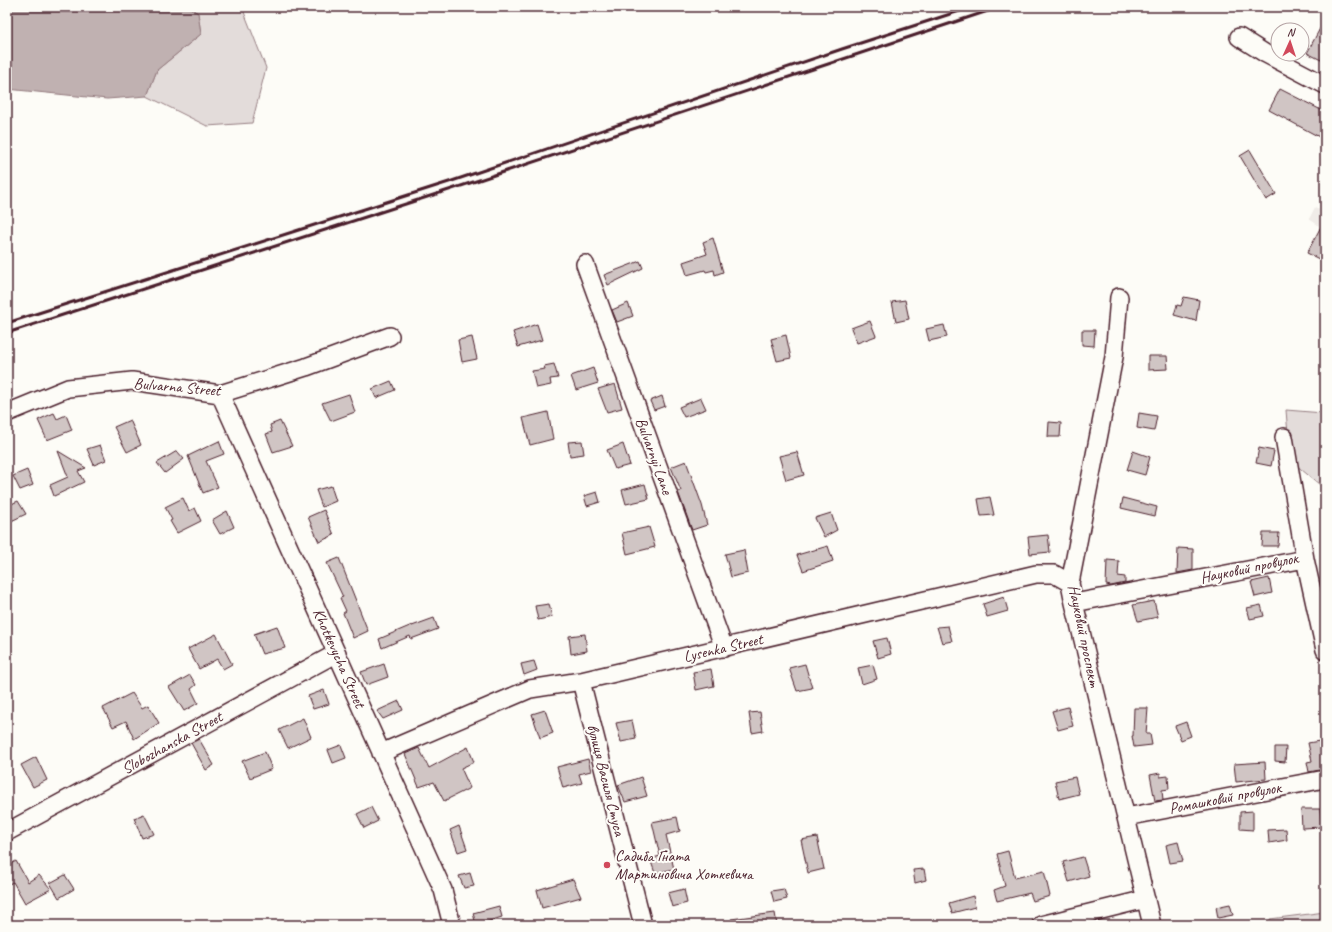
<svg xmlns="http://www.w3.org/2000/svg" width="1332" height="932" font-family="Caveat,sans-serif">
<rect width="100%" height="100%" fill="#fdfcf7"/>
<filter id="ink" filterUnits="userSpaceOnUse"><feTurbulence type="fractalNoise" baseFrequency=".025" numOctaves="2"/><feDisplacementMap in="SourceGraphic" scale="8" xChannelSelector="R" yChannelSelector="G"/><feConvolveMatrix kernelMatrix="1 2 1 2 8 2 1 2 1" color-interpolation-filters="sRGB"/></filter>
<g filter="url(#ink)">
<path fill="#f0ece8" d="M1315 207 1325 213V262L1307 253 1321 227 1309 219Z"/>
<path fill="#e3dcda" stroke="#967e82" d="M188 7H242L266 68 252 123 207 126 147 96 157 70 201 34 198 13Z
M1286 410 1323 413 1325 416V489L1290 460Z
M1325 912V925H1271L1270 919Z"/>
<path fill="#c0b1b1" stroke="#91777b" d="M7 7H188L198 13 201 34 157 70 147 96 107 99 7 89Z"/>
<path fill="#d0c5c4" stroke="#4a1f2b" d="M1325 19V62L1307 53Z
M1280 89 1325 112V140L1269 110Z
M1250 150 1276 194 1266 200 1240 156Z
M1325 219V262L1307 253Z
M713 238 723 272 715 275 714 270 706 272 705 270 687 275 683 262 707 254 703 242Z
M640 261 643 268 608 285 604 275Z
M1184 297 1199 300 1196 321 1174 315 1177 305 1181 306Z
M905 300 909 319 896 322 892 302Z
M628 303 633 316 617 322 612 310Z
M870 321 876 336 857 343 851 328Z
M537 324 542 340 518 347 513 332Z
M944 325 947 337 929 341 926 329Z
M1082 330H1095L1094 346 1082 345Z
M786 335 791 358 777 361 771 339Z
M472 337 477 359 462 362 458 340Z
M1148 356H1167L1168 369 1148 370Z
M554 364 558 378 550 379 551 385 536 388 532 371 545 369 544 366Z
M593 368 598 383 576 390 571 376Z
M391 381 395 390 376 398 372 389Z
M615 384 622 408 607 412 598 389Z
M349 394 355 412 331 421 322 403Z
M662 396 665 406 654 410 650 401Z
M701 398 706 409 684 417 679 407Z
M548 412 553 439 530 445 523 418Z
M54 413 57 419 66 415 72 430 47 440 38 420Z
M1139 413 1157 416 1154 431 1137 428Z
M130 420 141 445 127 452 114 427Z
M280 421 292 446 273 452 266 434 272 432 270 425Z
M1049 422 1061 423 1060 437H1048Z
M219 441 224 454 206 461 218 487 203 493 188 456Z
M582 441 584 454 570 456 568 442Z
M623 444 630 465 615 469 607 450Z
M100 445 106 460 94 465 87 449Z
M1259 448 1274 451 1271 466 1256 463Z
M58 451 86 468 78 471 84 482 54 496 50 485 68 477Z
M177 451 184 459 165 473 157 463Z
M1133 451 1150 457 1145 475 1127 470Z
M797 452 804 475 786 480 779 456Z
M686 461 702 505 707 525 692 530 678 492 681 491 671 467Z
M27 470 33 485 20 490 13 476Z
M645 484 649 499 626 504 622 490Z
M331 486 336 501 322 507 316 490Z
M597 492 600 502 587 506 584 496Z
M990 497 994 515 981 516 978 499Z
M183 498 189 511 195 508 201 521 177 533 170 521 172 520 165 507Z
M1123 498 1157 507 1155 516 1121 508Z
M18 501 26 514 7 523V506Z
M324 510 334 535 319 542 308 517Z
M227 511 234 527 220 534 212 520Z
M831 513 837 530 824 537 815 518Z
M649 527 655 547 627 554 622 533Z
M1263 533H1279L1278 546H1262Z
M1048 535 1050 552 1030 554 1028 537Z
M828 546 833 561 803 571 797 555Z
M1178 548 1193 549V570L1177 573Z
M744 550 748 573 731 577 725 554Z
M339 558 368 631 353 638 343 613 346 611 340 598 343 597 327 563Z
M1107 560 1119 561 1118 576 1125 577V583L1111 586 1106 585Z
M1269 578 1272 593 1255 597 1251 582Z
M1004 597 1008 611 987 617 983 604Z
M1154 601 1158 617 1138 621 1133 605Z
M549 604 552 617 538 620 535 606Z
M1261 605 1264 616 1250 619 1247 608Z
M434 618 438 629 411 639 410 636 382 648 379 639 412 625V626Z
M277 626 285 648 262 654 254 634Z
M948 626 952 641 942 643 937 627Z
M216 634 232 664 223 669 217 659 199 669 188 649Z
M585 634 587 651 571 654 569 636Z
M887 638 891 654 878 658 873 641Z
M534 661 537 670 524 675 521 664Z
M384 664 388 677 366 685 361 672Z
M805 664 812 688 797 691 789 668Z
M873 665 877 679 862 684 858 668Z
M711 669 714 686 696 690 693 672Z
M190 675 196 685 191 689 198 703 184 711 169 687Z
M324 690 329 704 313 709 308 696Z
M132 693 142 708 148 705 159 723 134 739 126 721 113 727 103 708Z
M399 701 403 710 383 719 377 711Z
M1068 707 1073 726 1058 730 1052 711Z
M1134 708H1148L1146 734H1150L1152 745 1134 747 1132 736H1133Z
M545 710 553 733 540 738 532 714Z
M760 712 763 731 752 733 749 713Z
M303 718 311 737 288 748 279 730Z
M632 720 636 739 621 742 616 723Z
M1186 722 1191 736 1181 740 1175 726Z
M199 739 214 765 206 770 191 743Z
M1325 740V769L1309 772 1307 762 1312 761 1308 743Z
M341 745 346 758 333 763 328 750Z
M468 747 474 762 461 768 470 788 444 801 434 782 419 787 405 754 419 748 429 768Z
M1275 747H1286L1285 762 1275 761Z
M265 752 272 769 250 778 242 761Z
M36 757 47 780 33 787 21 765Z
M588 759 591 771 579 774 582 783 563 788 557 767Z
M1265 762 1266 779 1236 782 1234 764Z
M1160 773V777L1168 776 1169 789 1162 790 1163 800 1155 801 1150 775Z
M641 777 647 796 625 802 618 785Z
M1075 777 1079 794 1059 799 1055 781Z
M371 807 378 821 364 828 357 814Z
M1301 809H1320L1322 827 1302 828Z
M1253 811V830L1240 829V812Z
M144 814 154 834 142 838 134 818Z
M677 817 680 831 666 835 674 869 655 873 650 859 660 856 652 822Z
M459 826 467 849 458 852 450 830Z
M1286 829 1287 840 1269 843 1268 830Z
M817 837 824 869 808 873 801 840Z
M1178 842 1183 861 1170 863 1166 845Z
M1008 851 1015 878 1044 871 1050 896 1033 901 1030 893 997 901 994 890 1005 886 997 854Z
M1083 857 1089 876 1069 882 1063 862Z
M16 861 28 882 39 875 51 889 25 903 13 882 7 885V866Z
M924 869 926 880 915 883 913 870Z
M470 873 474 886 464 888 459 876Z
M65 875 74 889 59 898 50 883Z
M573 879 581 897 542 908 537 890Z
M684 889 687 903 672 907 668 893Z
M784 889 787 899 774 902 771 891Z
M973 896 975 907 952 913 949 903Z
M1230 904 1233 915 1218 918 1216 907Z
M499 906 502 917 476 925 473 913Z
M775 913 777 925H732L731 919Z"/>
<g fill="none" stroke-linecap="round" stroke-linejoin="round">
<g stroke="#4a1f2b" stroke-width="20">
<path id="minor" d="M1239 37 1266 54 1325 85
M585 264 724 648
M1119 297 1114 357 1070 583 1074 603 1152 925
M220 394 443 890 452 925
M7 413 68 388 132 381 220 394 306 367 390 336
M1305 559 1325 650
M1074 603 1305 559 1284 437
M581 681 643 925
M381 753 530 689 581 681 1036 574H1054L1070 583
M1126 817 1325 779
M7 832 337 653
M1041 925 1146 899"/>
</g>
<use href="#minor" stroke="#fdfcf7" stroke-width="17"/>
<path stroke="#4a1f2b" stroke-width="3" d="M7 323 449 182 842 49 972 7
M7 333 452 189 1000 7"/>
</g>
</g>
<circle fill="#d1495b" stroke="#fdfcf7" stroke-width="1.5" cx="607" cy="865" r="4"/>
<g text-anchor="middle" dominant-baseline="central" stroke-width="4" stroke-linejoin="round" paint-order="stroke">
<g font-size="16" fill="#4a1f2b" stroke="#fdfcf7">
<text transform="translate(177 387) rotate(5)">Bulvarna Street</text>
<text transform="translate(654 456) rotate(70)">Bulvarnyi Lane</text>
<text transform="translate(1249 568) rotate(-12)">Науковий провулок</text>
<text transform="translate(1084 636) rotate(78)">Науковий проспект</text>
<text transform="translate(723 648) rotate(-13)">Lysenka Street</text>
<text transform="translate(339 658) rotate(66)">Khotkevycha Street</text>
<text transform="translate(172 743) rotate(-29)">Slobozhanska Street</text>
<text transform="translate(606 780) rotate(76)">вулиця Василя Стуса</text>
<text transform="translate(1225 798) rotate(-11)">Ромашковий провулок</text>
</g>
<g font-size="16" fill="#4a1f2b" stroke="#fdfcf7" text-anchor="start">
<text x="615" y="856">Садиба Гната<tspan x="615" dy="18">Мартиновича Хоткевича</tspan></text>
</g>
</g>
<rect width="1332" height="932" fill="none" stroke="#fdfcf7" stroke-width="24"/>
<rect x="12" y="12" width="1308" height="908" fill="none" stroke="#4a1f2b" stroke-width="1.5" filter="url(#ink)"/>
<g transform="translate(1290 42) rotate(3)"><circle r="19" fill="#fdfcf7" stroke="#b5a4a5"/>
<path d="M0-3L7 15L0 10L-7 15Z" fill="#d1495b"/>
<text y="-6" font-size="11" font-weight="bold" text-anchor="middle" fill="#4a1f2b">N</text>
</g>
</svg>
